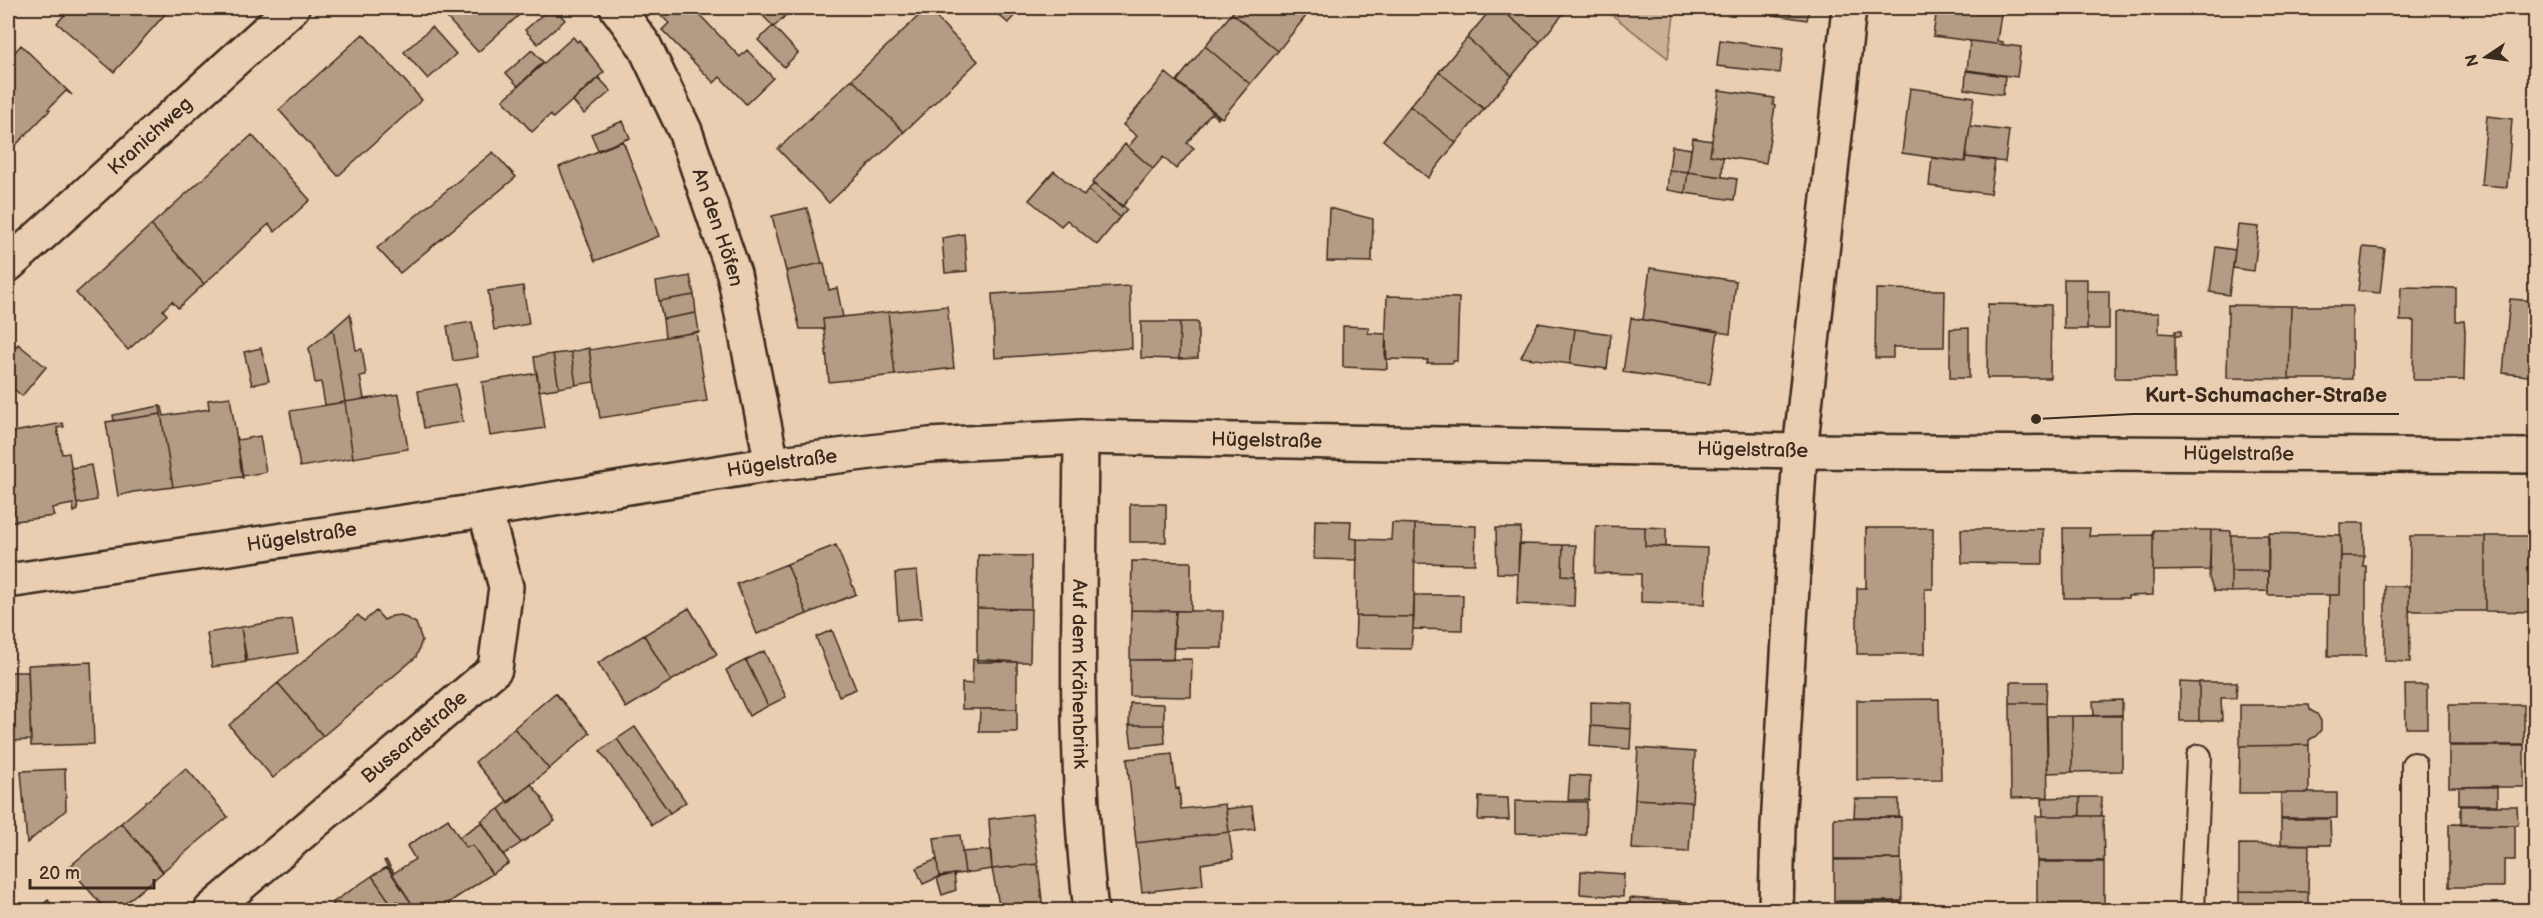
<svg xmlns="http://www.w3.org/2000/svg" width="2543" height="918" font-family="'Balsamiq Sans',sans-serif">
<rect width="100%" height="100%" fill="#eaceb1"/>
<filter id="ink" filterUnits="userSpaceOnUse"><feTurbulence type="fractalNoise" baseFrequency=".0167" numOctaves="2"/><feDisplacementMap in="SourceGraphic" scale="12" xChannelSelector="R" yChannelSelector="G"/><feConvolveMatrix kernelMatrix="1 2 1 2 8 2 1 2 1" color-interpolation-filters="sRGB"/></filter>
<g filter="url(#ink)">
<path fill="#cbb097" stroke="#836d5a" stroke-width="1.5" d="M1603 8H1675L1668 58Z"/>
<path fill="#b49b84" stroke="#3b2a1e" stroke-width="1.5" d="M71 8H160L166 13 114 72 57 23Z
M438 8H527L478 52Z
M550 8H554L565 20 538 44 525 30Z
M653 8H693L740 57 747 50 773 78 746 104 720 77 714 83 662 30 669 23Z
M755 8H793L774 27Z
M927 8 978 61 904 132 852 79Z
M990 8H1021L1008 23Z
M1237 8H1296L1306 16 1278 51 1232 13Z
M1492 8H1499L1540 42 1512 76 1467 38Z
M1499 8H1568L1540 42Z
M1749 8H1809L1807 20 1748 11Z
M1937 8H2007L2006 14H2001L1997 41 2003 42V45L1933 36Z
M1232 13 1278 51 1250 84 1205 46Z
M773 26 798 53 784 67 758 40Z
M432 27 456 54 428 79 404 52Z
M363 34 422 100 338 176 279 110Z
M573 37 577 42 579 40 604 72 553 118 550 115 532 132 503 100Z
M1467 38 1512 76 1484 109 1439 72Z
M1720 40 1783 49 1780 73 1717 66Z
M1970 41 2021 47 2017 77 1967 70Z
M21 45 72 95 66 91 48 109 50 110 9 152 8 60Z
M1205 46 1250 84 1222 118 1177 81Z
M532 50 543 62 518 86 506 73Z
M1966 71 2005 76 2003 95 1965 89Z
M1439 72 1484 109 1456 143 1410 106Z
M1166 73 1219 117 1218 119 1211 113 1187 143 1194 148 1176 169 1163 157 1153 169 1128 147 1137 136 1123 125Z
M599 78 611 91 584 114 573 101Z
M852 79 904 132 829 203 778 149Z
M1910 88 1974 97 1965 162 1902 153Z
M1719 90 1774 98 1773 105 1775 106 1766 163 1710 155Z
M1410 106 1456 143 1428 178 1383 140Z
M2487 116 2512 119 2507 187 2481 185Z
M623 121 630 138 598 150 591 134Z
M1970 126 2009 131 2005 162 1966 157Z
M252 135 310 200 275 232 269 224 204 284 151 225Z
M1693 138 1712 141 1710 155 1723 157 1722 177 1688 172Z
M623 141 659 236 595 261 559 167Z
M1125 144 1153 169 1122 207 1092 183Z
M1672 146 1691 149 1688 172 1669 170Z
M493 152 516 177 400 273 377 248Z
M1966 157 1995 160 1990 194 1929 186 1932 158 1965 162Z
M1669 170 1688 172 1685 193 1667 190Z
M1054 171 1084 196 1088 190 1120 217 1097 245 1067 220 1061 226 1029 200Z
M1688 172 1737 179 1734 200 1685 193Z
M1094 184 1127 209 1120 217 1088 190Z
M807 208 822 263 786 271 772 216Z
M1329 208 1373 219 1372 262 1327 261Z
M151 225 204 284 178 308 172 301 163 310 167 315 128 350 76 293Z
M2238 225 2259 227 2254 271 2233 268Z
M964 234 967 271 945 273 942 238Z
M2216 247 2235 250 2229 295 2210 292Z
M2363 247 2385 249 2380 293 2358 291Z
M822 263H824L829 290 837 288 843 317 823 319 824 329H800L786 271Z
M1650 268 1736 281 1730 334 1643 320Z
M690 276 694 295 659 301 656 282Z
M2064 279H2087V329H2064Z
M523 286 529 324 494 330 488 291Z
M1130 286 1132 350 1131 348 995 358 992 294Z
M2401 287 2456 288V321H2464L2465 332 2464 380H2413L2414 321H2400Z
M1876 289 1945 290 1944 347H1893V358H1875Z
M2087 291H2109V329H2087Z
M694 295 696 313 663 319 659 301Z
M1387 296 1459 298 1457 361H1453V363H1427L1428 360 1385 359Z
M2510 299 2536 301V377L2503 373Z
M1988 304 2051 305 2050 378H1987Z
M2228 305 2291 306 2289 379 2227 378Z
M947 306 954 368 895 375 888 312Z
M2291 306H2352V379H2289Z
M888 312 895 375 829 382 823 319Z
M696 313 699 332 665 337 663 319Z
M2115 313H2159V333L2175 334V331H2181V336H2175V379L2115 378Z
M350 314 356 350 362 349 366 375 360 376 364 399 345 402 333 329Z
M1631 318 1718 331 1710 384 1623 372Z
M472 322 478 357 453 361 447 326Z
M1141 322H1180L1179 359 1141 358Z
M1180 322H1198V358L1179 359Z
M1538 323 1575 329 1570 364 1521 357Z
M1343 326 1369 327 1368 333 1386 334 1387 369 1343 367Z
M1969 328V378H1950V329Z
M333 329 345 402 325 405 321 382 315 383 309 348Z
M1575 329 1611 334 1607 369 1570 364Z
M696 332 707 401 600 418 589 350Z
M18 344 46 367 22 396 8 384V357Z
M261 348 269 381 252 385 244 352Z
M589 348 594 382 576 385 571 352Z
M571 352 576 385 559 388 553 354Z
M553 354 559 388 539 391 534 357Z
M537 373 545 428 490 436 482 382Z
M456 384 463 422 424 428 418 391Z
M399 394 408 449 353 458 345 402Z
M230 397 243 478 240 477 173 487 160 407H162L164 416 209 409 208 400Z
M345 402 353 458 300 467 290 411Z
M160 406 161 414 114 421 113 415Z
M161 414 173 487 133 492 118 496 106 422Z
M63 423 64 427 57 428 62 454 69 453 78 510 74 512 73 504 52 508 54 516 8 522V433Z
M260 436 266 472 242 476 237 440Z
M91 465 97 500 77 504 71 468Z
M1130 504H1166V542H1130Z
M1315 520 1351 521 1350 538 1357 539V560L1314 559Z
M1392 523 1415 524 1414 617 1356 616 1357 539 1391 540Z
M2340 523H2364V556H2341Z
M1415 524 1476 526 1475 564 1414 563Z
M1596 526 1645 527V546L1707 548 1705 604 1641 602V574L1595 573Z
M1645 527 1666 528V547L1645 546Z
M1496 528H1521L1518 574 1497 573Z
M1866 528H1933V589H1925V654H1857V588H1866Z
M2063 528H2090L2089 536 2152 535 2153 530V595L2128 596V598H2064Z
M1961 529H2043V564L1962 563Z
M2153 530H2211L2210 570 2153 571Z
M2211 530 2231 531V592L2214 591 2209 578Z
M2269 533 2341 535 2340 595H2268Z
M2231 535H2268V571H2231Z
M2410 536H2485V611H2409Z
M2485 536H2536V612L2485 611Z
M1519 544 1563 545 1562 575 1575 576 1574 606 1517 604Z
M836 545 856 594 807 614 787 564Z
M1563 545H1576L1575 576 1562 575Z
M978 555 1031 556V609L977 608Z
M2341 556H2364L2363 566H2366V656H2328L2329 595H2340Z
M1132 561 1191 562V611L1131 610Z
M787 564 807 614 757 634 737 584Z
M917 571 922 618 898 620 895 573Z
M2231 571H2268V591L2231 592Z
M2385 586H2409L2410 662 2385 661Z
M1414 595H1463L1462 630 1413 629Z
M689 608 717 654 671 681 644 635Z
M977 608 1031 609 1030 662H977Z
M1131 610 1176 611 1173 660H1130Z
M376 611 384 620 392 616 401 615 416 623 422 640 419 649 416 657 323 736 278 683 358 615 364 621Z
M1176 611H1223L1222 648H1173Z
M1356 616 1414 617 1411 649 1355 648Z
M292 619 298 653 247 661 241 627Z
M241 627 246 662 212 667 207 633Z
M832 630 856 689 839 696 816 637Z
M644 635 671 681 626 708 598 663Z
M764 651 786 697 768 706 746 660Z
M973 659 1017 662V709H962V683L972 684Z
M1192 659 1191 697 1130 696V660Z
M746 660 768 706 749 716 726 670Z
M91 662 94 744 31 746 28 665Z
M8 672H28L31 740 8 741Z
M2010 682H2047L2046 703H2010Z
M2180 682 2199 683V721H2180Z
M2199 682H2237L2236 698H2221L2222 721H2199Z
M278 683 323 736 273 778 229 725Z
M2405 685H2427V728H2406Z
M555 693 590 733 549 769 514 728Z
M1939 699 1941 779 1857 780V700Z
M2122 700V716H2094L2093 701Z
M1591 702 1632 704 1631 729 1591 726Z
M1130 703 1164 704V725H1129Z
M2010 703H2046L2048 797 2011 798Z
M2240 705H2309L2310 710 2317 714 2321 721V730L2316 736 2309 740V745L2240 746Z
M2449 705H2524V745H2449Z
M980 709H1017V732H979Z
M2122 715V771L2072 772V716Z
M2047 716H2072V772L2048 773Z
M1129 725H1164L1165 743 1132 747Z
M1591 726 1631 729 1630 749 1590 746Z
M635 727 686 802 670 813 617 739Z
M514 728 549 769 509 803 475 762Z
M617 739 670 813 652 825 600 751Z
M2309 745V793H2239L2240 746Z
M2449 746H2524V787H2449Z
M1638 748 1695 752 1692 802 1635 799Z
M1172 754 1176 789 1179 788 1181 809 1225 804 1229 832 1136 843 1127 759Z
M186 768 228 817 163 871 121 823Z
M65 769 66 810 27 843 21 771Z
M1570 775 1590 776 1589 800H1568Z
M531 784 543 799 542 800 555 821 521 843 499 809Z
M2497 786V805H2459V787Z
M2281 793H2337V818H2281Z
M1479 797 1508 798 1509 820H1478Z
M2080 797H2101V816H2080Z
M2080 797V816H2043L2042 798Z
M1635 799 1692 802 1689 852 1632 849Z
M1855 799H1899V817H1854Z
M1515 801 1587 802 1586 835 1515 833Z
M1252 806 1255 829 1229 832 1226 809Z
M2461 806H2517L2518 825H2461Z
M499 809 521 843 503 855 481 821Z
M1032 814 1038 864 992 869 989 819Z
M2036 816H2103L2104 861H2037Z
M1901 817V859H1834V818Z
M448 819 465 847 473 846 492 874 448 903 453 910H416L384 861 386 860 394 873 415 859 407 846Z
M2281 819H2330L2331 845 2281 844Z
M482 822 509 863 492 874 473 846 465 847 459 837Z
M121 823 163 872 117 910H106L69 867Z
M2449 824 2515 825V860H2504V887H2449Z
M1229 832 1233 859 1201 864 1203 885 1142 892 1136 843Z
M960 835 965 873 939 876 934 838Z
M2239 844 2309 845 2308 892 2239 891Z
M990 850 992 869 965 873 962 852Z
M937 859 939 877 923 884 916 868Z
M1901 859 1902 901H1834V860Z
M2037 862H2104V907H2037Z
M1038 864 1043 910H1000L992 869Z
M387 867 416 910H403L397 901 392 905 372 876Z
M1581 871 1624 874 1623 897 1580 894Z
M954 874 956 890 942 895 937 878Z
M372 876 392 905 397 901 403 910H337L332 903Z
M2239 891 2308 892V910H2239Z
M1630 898 1687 902 1686 910H1629Z
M48 900 56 910H36Z
M1834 902H1902V910H1834Z
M2043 907H2081V910H2043Z"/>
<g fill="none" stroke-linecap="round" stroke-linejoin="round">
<g stroke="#3b2a1e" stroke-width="28">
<path id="lane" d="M2414 765V910
M2192 910 2199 757"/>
</g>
<g stroke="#3b2a1e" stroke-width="38">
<g id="street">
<path id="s1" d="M617 8 644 45 685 131 734 274 772 464"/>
<path id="s2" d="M8 265 292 8"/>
<path id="s3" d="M1081 437C1080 594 1072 754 1091 910"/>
<path id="s4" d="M211 910 495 669 506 587 485 510"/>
<path d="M1776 910 1778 826 1800 451 1849 8"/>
</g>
</g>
<g stroke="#3b2a1e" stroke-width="38">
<g id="secondary">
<path id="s5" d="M8 581 485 510 772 464 929 445 1081 437 1800 451 2536 456"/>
</g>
</g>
<use href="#lane" stroke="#eaceb1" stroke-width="24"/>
<use href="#street" stroke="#eaceb1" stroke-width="33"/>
<use href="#secondary" stroke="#eaceb1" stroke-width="33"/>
</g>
</g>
<g text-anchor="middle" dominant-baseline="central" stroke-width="6" stroke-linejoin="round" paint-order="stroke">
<g font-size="20" fill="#3b2a1e" stroke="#eaceb1">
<text stroke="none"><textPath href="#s2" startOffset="192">Kranichweg</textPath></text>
<text stroke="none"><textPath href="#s1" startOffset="243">An den Höfen</textPath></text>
<text stroke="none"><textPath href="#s5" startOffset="1269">Hügelstraße</textPath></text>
<text stroke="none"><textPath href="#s5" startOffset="1755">Hügelstraße</textPath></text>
<text stroke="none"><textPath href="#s5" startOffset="2241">Hügelstraße</textPath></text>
<text stroke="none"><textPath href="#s5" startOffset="783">Hügelstraße</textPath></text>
<text stroke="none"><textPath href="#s5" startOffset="297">Hügelstraße</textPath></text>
<text stroke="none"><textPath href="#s3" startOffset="237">Auf dem Krähenbrink</textPath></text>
<text stroke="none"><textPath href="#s4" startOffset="267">Bussardstraße</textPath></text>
</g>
</g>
<path fill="none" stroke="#3b2a1e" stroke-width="2" d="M2036 419L2133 414H2399"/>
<circle fill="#3b2a1e" stroke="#eaceb1" stroke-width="2" cx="2036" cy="419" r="6"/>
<g font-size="21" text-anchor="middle" font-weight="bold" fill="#3b2a1e" stroke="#eaceb1" stroke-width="6" stroke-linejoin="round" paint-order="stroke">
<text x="2266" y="402">Kurt-Schumacher-Straße</text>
</g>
<rect width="2543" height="918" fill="none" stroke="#eaceb1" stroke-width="30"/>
<rect x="15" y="15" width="2513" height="888" fill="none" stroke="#3b2a1e" stroke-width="2" filter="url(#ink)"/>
<g transform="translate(2486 57) rotate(257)" stroke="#eaceb1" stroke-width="4.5" paint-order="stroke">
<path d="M0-4.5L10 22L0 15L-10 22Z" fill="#3b2a1e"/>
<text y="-9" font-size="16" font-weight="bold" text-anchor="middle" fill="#3b2a1e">N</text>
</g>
<path d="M30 879v9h124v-9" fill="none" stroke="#3b2a1e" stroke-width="3"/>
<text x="39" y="879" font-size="18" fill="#3b2a1e" stroke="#eaceb1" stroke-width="4.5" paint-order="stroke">20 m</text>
</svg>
